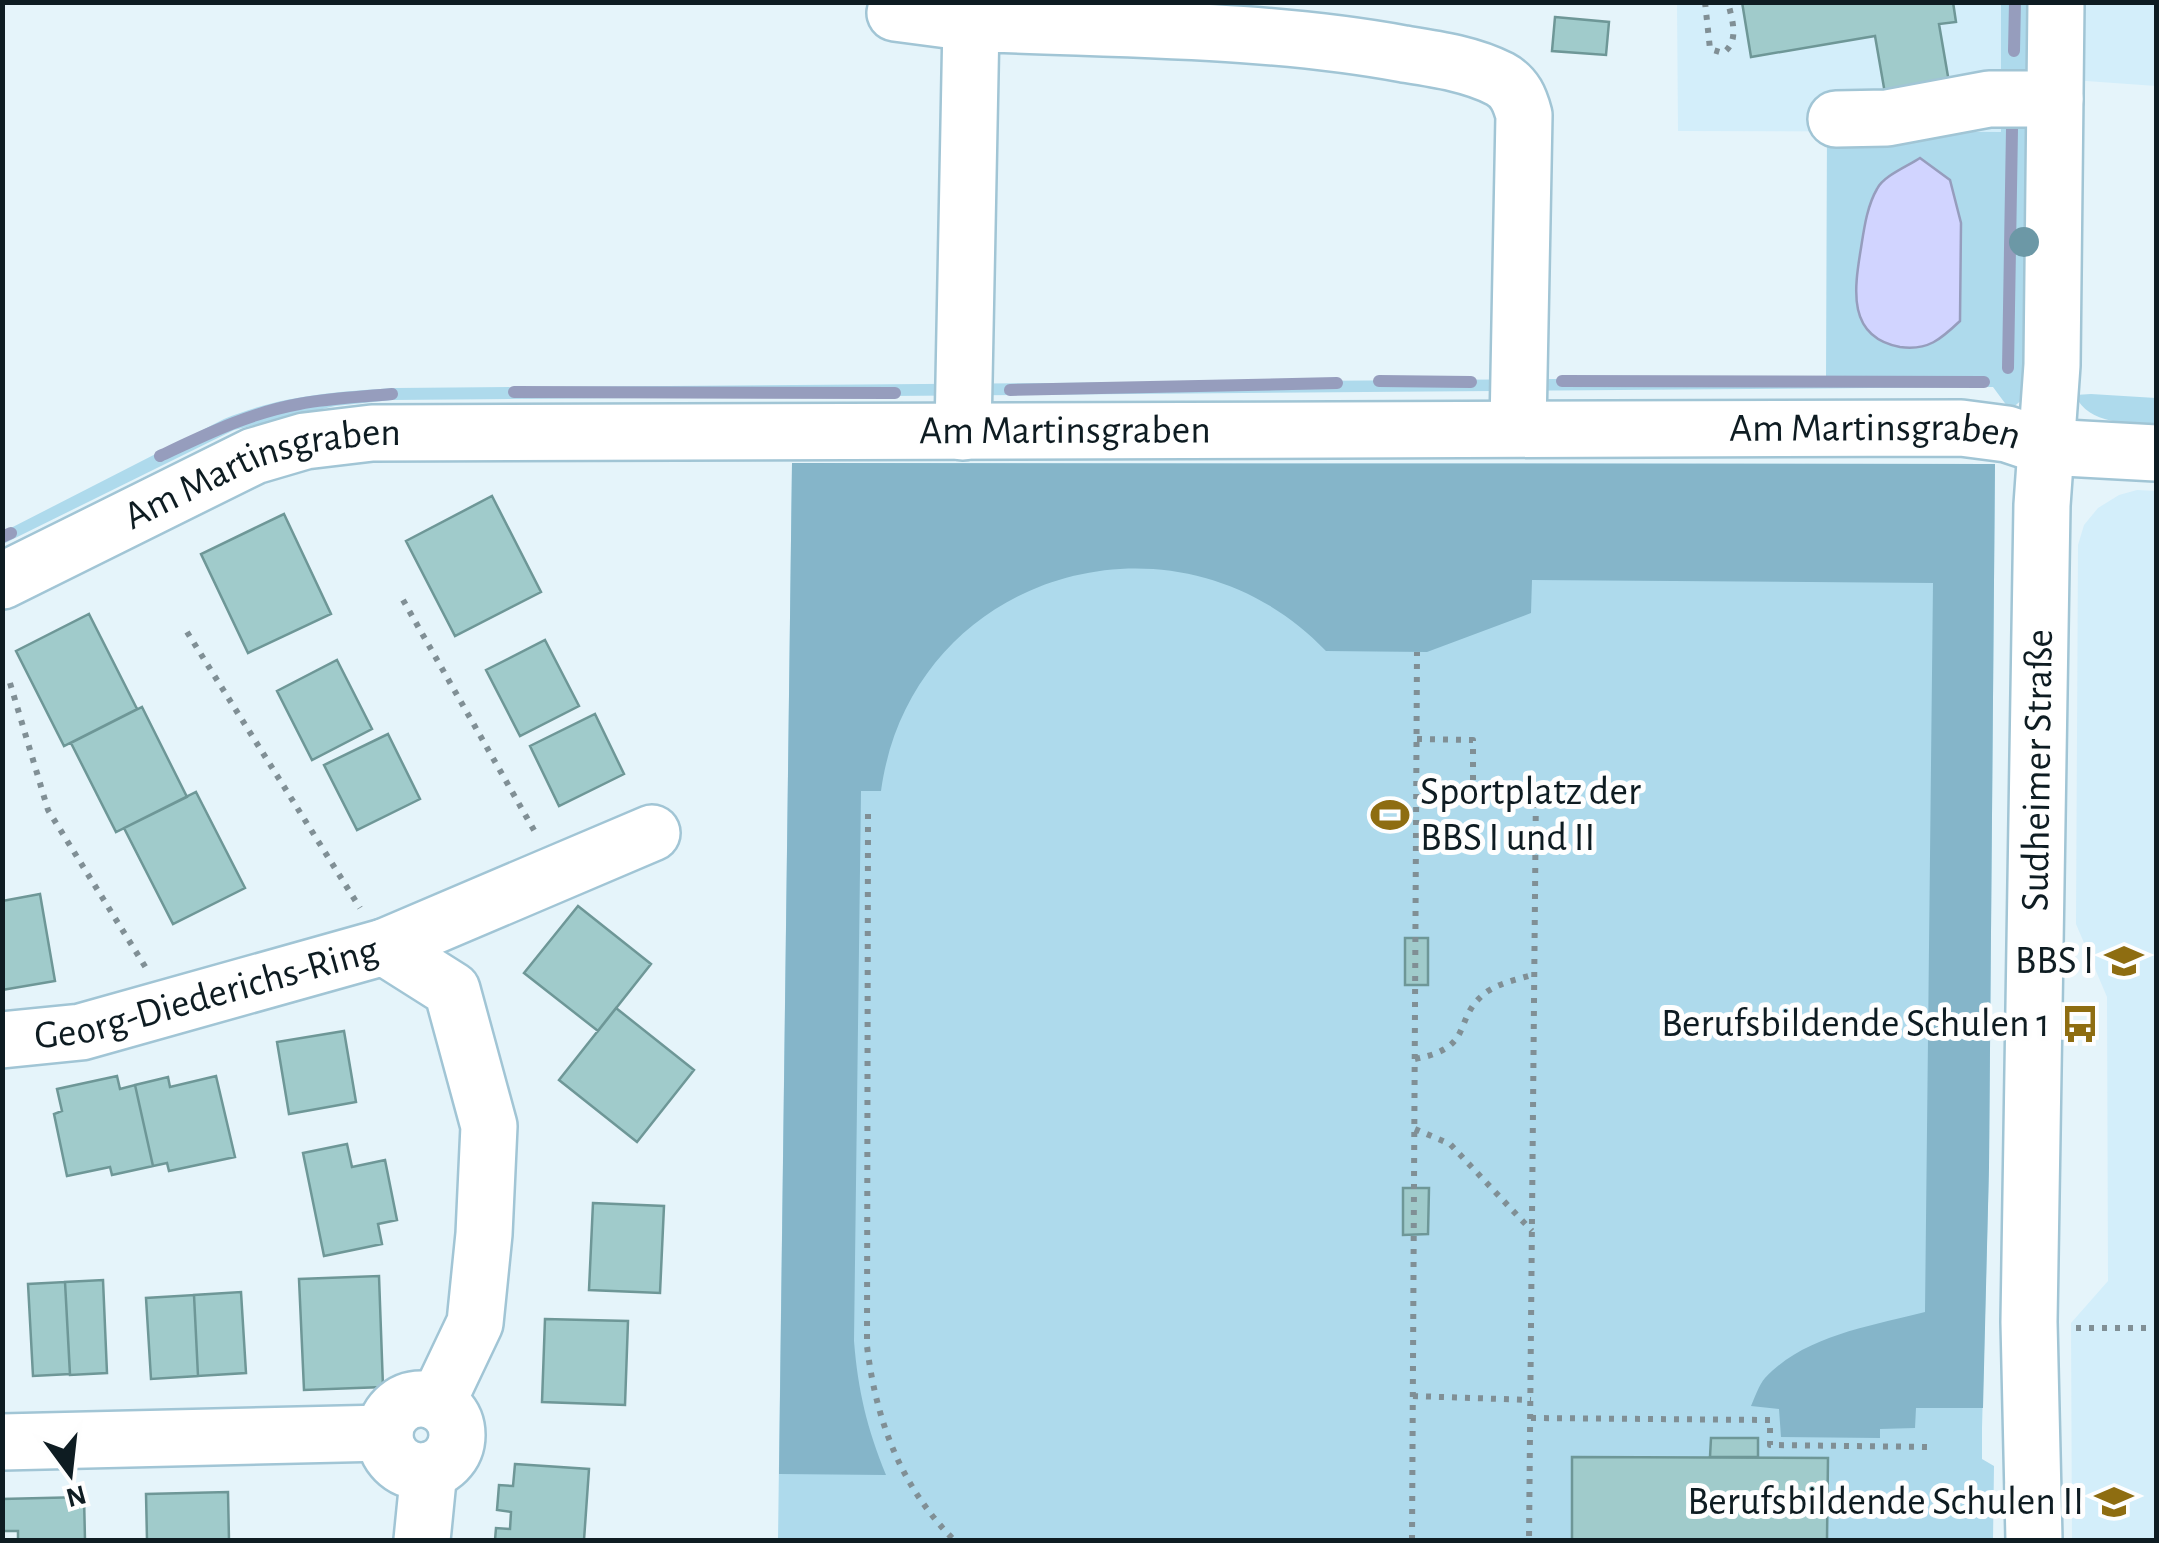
<svg xmlns="http://www.w3.org/2000/svg" width="2159" height="1543" font-family="'Alegreya Sans',sans-serif">
<rect width="100%" height="100%" fill="#e5f4fa"/>
<path fill="#d3eefa" d="M1677 3H2001V132L1678 131Z
M2073 3H2156V86L2072 80Z
M2137 490 2156 491V1540H2072L2071 1323 2108 1281 2107 997 2076 924 2078 545 2084 525 2098 508 2119 495Z"/>
<path fill="#aedaec" d="M2001 3H2034L2024 398 2010 410 1993 387 392 400 335 406 234 430 3 544V532L224 419C283 395 333 392 396 388L1826 377 1827 131 2001 132Z
M2091 394 2156 398V424C2128 422 2089 426 2075 395Z
M792 463 1995 464 1989 1167 1982 1428V1459L1994 1466 1993 1540H778Z"/>
<path fill="#85b5c9" d="M792 463 1995 464 1989 1167 1983 1408H1916L1915 1428 1880 1429V1438L1781 1437 1779 1409 1751 1406C1755 1397 1759 1385 1765 1378 1805 1335 1872 1326 1925 1312L1933 583 1532 580 1531 613 1427 652 1326 651C1176 494 911 572 881 791H861L854 1341C858 1391 867 1428 886 1475L779 1474Z"/>
<path fill="#d1d4ff" stroke="#969dbd" stroke-width="2.5" d="M1920 158 1950 180 1961 223 1960 321C1941 339 1928 351 1900 347 1847 337 1854 290 1861 248 1864 229 1867 206 1877 189 1883 176 1908 166 1920 158Z"/>
<g fill="none" stroke-linecap="round" stroke-linejoin="round">
<path stroke="#969dbd" stroke-width="12" d="M2014 51 2015 2
M2008 368 2012 129
M1379 381 1471 382
M1562 381 1984 382
M1010 390 1337 383
M514 392 895 393
M160 456C205 435 249 413 299 404 329 398 361 397 392 394
M2 537 11 533"/>
</g>
<path fill="#a0cbcb" stroke="#6e9797" stroke-width="2.5" d="M1742 2H1953L1956 22 1939 24 1951 94 1887 105 1875 36 1751 57Z
M1555 17 1609 22 1606 55 1552 51Z
M492 496 541 592 455 636 406 541Z
M284 514 331 614 248 653 201 554Z
M89 614 137 709 64 746 16 651Z
M545 640 579 706 520 736 486 670Z
M337 660 372 729 312 760 277 691Z
M142 707 187 797 116 832 71 743Z
M595 714 624 774 559 806 530 746Z
M388 734 420 799 357 830 324 765Z
M196 792 245 888 173 924 124 828Z
M40 894 55 981 2 990V901Z
M578 906 651 964 598 1031 524 973Z
M1405 938H1428V985H1405Z
M616 1008 694 1070 637 1142 559 1080Z
M344 1031 356 1102 289 1114 277 1042Z
M117 1076 120 1089 135 1085 153 1166 112 1175 110 1167 67 1176 54 1114 62 1111 57 1089Z
M216 1076 235 1157 169 1171 167 1163 153 1166 135 1085 168 1077 170 1087Z
M347 1144 352 1167 385 1160 397 1220 378 1224 382 1244 324 1256 303 1153Z
M1403 1188H1429L1428 1234 1403 1235Z
M593 1203 664 1206 660 1293 589 1290Z
M379 1276 383 1387 304 1390 299 1279Z
M103 1280 107 1373 70 1375 65 1282Z
M65 1282 70 1374 33 1376 28 1284Z
M241 1292 246 1373 198 1376 194 1295Z
M194 1295 198 1376 151 1379 146 1298Z
M545 1319 628 1321 625 1405 542 1402Z
M1711 1438H1758V1457H1710Z
M1572 1457 1828 1458 1827 1540H1572Z
M515 1464 589 1469 584 1540H495L496 1528 510 1529 511 1512 497 1510 499 1485 513 1486Z
M228 1492 229 1540H147L146 1494Z
M84 1497 85 1540H18V1531H2V1499Z"/>
<g fill="none" stroke-linecap="round" stroke-linejoin="round">
<g stroke="#a1c5d5" stroke-width="60">
<g id="minor">
<path d="M895 13 971 23"/>
<path d="M1836 119 1887 118 1989 99H2055"/>
<path d="M963 432 971 23C1115 30 1263 28 1404 54 1436 59 1471 64 1500 79 1515 87 1520 100 1524 115L1518 427"/>
<path id="s1" d="M2 581 254 456 305 441 372 433 1961 428 2007 434 2046 447 2156 453"/>
<path d="M384 947 652 833"/>
<path id="s2" d="M2 1040 81 1032 384 947 452 990 489 1126 484 1234 475 1323 437 1403"/>
<circle cx="421" cy="1435" r="36"/>
<path d="M2 1442 385 1433"/>
<path d="M422 1540 429 1470"/>
<path id="s3" d="M2034 1540 2029 1322 2042 505 2052 365 2056 2"/>
</g>
</g>
<path stroke="#808f95" stroke-width="6" stroke-dasharray="5 8" stroke-linecap="butt" d="M1705 2 1710 49 1723 53C1740 41 1732 20 1728 2
M403 600 535 832
M187 632 360 908
M10 683 48 810 146 968
M1417 739 1473 740V787H1536L1529 1540
M868 814 867 1346C876 1421 901 1487 954 1540
M1415 1059C1478 1047 1450 1018 1488 991 1502 982 1520 979 1535 974
M1415 1129 1450 1144 1532 1231
M2076 1328H2156
M1413 1396 1531 1400
M1531 1418 1770 1420V1445L1932 1447
M1412 1540 1417 652"/>
<use href="#minor" stroke="#fff" stroke-width="55"/>
</g>
<circle fill="#6c98a6" cx="2024" cy="242" r="15"/>
<defs>
<g id="stadium-bare" transform="scale(3)"><path d="M0-5a6.5 5 0 1 0 0 10a6.5 5 0 1 0 0-10ZM-3.5-1.8h7v3.6h-7Z" fill="#8e6d11" stroke="#fefefe" stroke-width="2.5" paint-order="stroke"/></g>
<g id="school-bare" transform="scale(3)"><path d="M0-5L7-2L0 1L-7-2ZM-4 1L0 2.5L4 1V4Q0 6-4 4Z" fill="#8e6d11" stroke="#fefefe" stroke-width="2.5" paint-order="stroke"/></g>
<g id="bus-bare" transform="scale(3)"><path d="M-5-6H5V4H4V6H2V4H-2V6H-4V4H-5ZM-3.5-4V0h7V-4ZM-3.5 1.2v1.5H-2V1.2ZM2 1.2v1.5H3.5V1.2Z" fill="#8e6d11" stroke="#fefefe" stroke-width="2.5" paint-order="stroke"/></g>
</defs>
<g fill-rule="evenodd">
<use href="#stadium-bare" x="1390" y="815"/>
<use href="#school-bare" x="2124" y="961"/>
<use href="#bus-bare" x="2080" y="1024"/>
<use href="#school-bare" x="2114" y="1502"/>
</g>
<g text-anchor="middle" dominant-baseline="central" stroke-width="10" stroke-linejoin="round" paint-order="stroke">
<g font-size="40" fill="#0e1c22" stroke="#fefefe">
<text stroke="none"><textPath href="#s1" startOffset="1095">Am Martinsgraben</textPath></text>
<text stroke="none"><textPath href="#s1" startOffset="1905">Am Martinsgraben</textPath></text>
<text stroke="none"><textPath href="#s1" startOffset="285">Am Martinsgraben</textPath></text>
<text stroke="none"><textPath href="#s3" startOffset="770">Sudheimer Straße</textPath></text>
<text stroke="none"><textPath href="#s2" startOffset="210">Georg-Diederichs-Ring</textPath></text>
</g>
<g font-size="40" fill="#0e1c22" stroke="#fefefe" text-anchor="end">
<text x="1420" y="792" text-anchor="start">Sportplatz der<tspan x="1420" dy="46">BBS I und II</tspan></text>
<text x="2094" y="961">BBS I</text>
<text x="2050" y="1024">Berufsbildende Schulen 1</text>
<text x="2084" y="1502">Berufsbildende Schulen II</text>
</g>
</g>
<rect width="2159" height="1543" fill="none" stroke="#0e1c22" stroke-width="10"/>
<g transform="translate(70 1473) rotate(165)" stroke="#fefefe" stroke-width="8" paint-order="stroke">
<path d="M0-8L18 38L0 25L-18 38Z" fill="#0e1c22"/>
<text y="-15" font-size="28" font-weight="bold" text-anchor="middle" fill="#0e1c22">N</text>
</g>
</svg>
